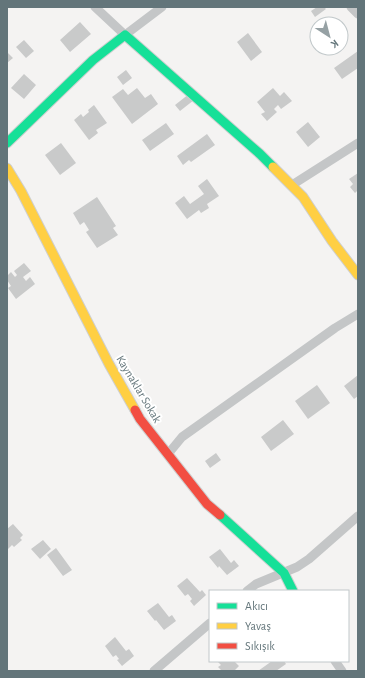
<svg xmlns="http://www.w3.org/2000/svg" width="365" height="678" font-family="'Alegreya Sans',sans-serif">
<rect width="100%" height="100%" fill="#f4f3f2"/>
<path fill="#c9caca" d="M317 7H324L326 9 315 17 311 11Z
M80 22 91 34 70 52 60 40Z
M248 33 262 52 251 61 237 42Z
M24 40 34 51 26 58 16 47Z
M358 51V68L342 79 334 68Z
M7 52 13 58 7 63Z
M126 70 132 78 123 85 117 77Z
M24 74 36 85 24 99 11 88Z
M137 88 145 98 151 94 158 104 132 124 112 97 123 89 128 95Z
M273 88 280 96 284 92 292 101 281 109 278 105 274 109 277 112 267 121 261 114 265 112 257 102Z
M189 94 194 100 180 111 175 105Z
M94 105 107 123 96 130 98 133 89 140 74 120 81 114 83 117 89 112 88 110Z
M308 122 320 137 308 147 296 132Z
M166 123 174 134 150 151 142 140Z
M207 134 215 145 191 162 189 160 183 165 177 156Z
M61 143 76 163 60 175 45 155Z
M358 173V190L355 193 350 187 353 184 349 179Z
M207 179 219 196 207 204 209 208 201 213 199 210 187 219 175 203 184 196 190 204 204 194 198 186Z
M97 197 116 226 113 228 118 235 97 248 86 232 89 230 84 222 80 225 73 213Z
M24 263 31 271 23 277 26 281 30 277 35 284 16 299 8 288 11 286 7 280V276L11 272 15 277 17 275 14 271Z
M358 375V396L354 399 344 386Z
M317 385 330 403 308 419 295 401Z
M283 420 294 434 271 451 261 437Z
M216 453 221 460 210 468 205 461Z
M13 524 23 535 20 538 22 540 14 547 12 545 7 550V529Z
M43 540 51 549 40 559 31 549Z
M56 548 72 570 63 576 47 555Z
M220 549 231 563 234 560 239 566 227 575 219 566 218 568 209 557Z
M187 578 200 592 202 590 206 595 194 606 190 601 192 599 188 594 185 596 177 586Z
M158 603 169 617 172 615 176 621 164 630 156 620 155 621 147 611Z
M115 637 126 651 129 649 134 656 122 666 117 660 119 659 116 655 113 657 105 646Z
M217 661H234L239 666 234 671H222L218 667 221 665Z
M272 661H284L286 664 276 671H258Z"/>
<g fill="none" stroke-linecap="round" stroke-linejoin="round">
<g stroke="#cecfcf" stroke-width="11">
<path id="fast" d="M7 143 93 60 125 35 260 154 273 167
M220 515 284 573 293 591"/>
</g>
<g stroke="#cecfcf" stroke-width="11">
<path id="slow" d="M273 167 303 197 332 241 358 275
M7 168 21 191 109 364 135 410"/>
</g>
<g stroke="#cecfcf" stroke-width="11">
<path id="jam" d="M135 410 140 419 207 504 220 515"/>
</g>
<path stroke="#c4c6c7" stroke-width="9" d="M95 7 125 35 162 7
M351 7 358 14
M292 185 358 143
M168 454 182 437 335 328 358 314
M247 591 256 584 297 567 309 559 358 516
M335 661 342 671
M154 671 210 623"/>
<use href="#fast" stroke="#16e098" stroke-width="9"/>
<use href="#slow" stroke="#ffcf43" stroke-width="9"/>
<use href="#jam" stroke="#f24e42" stroke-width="9"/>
</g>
<g text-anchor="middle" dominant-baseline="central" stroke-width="4" stroke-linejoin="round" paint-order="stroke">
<g font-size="12" fill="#63757a" stroke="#fff">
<text transform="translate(139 389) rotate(59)">Kaynaklar Sokak</text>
</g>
</g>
<rect width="365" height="678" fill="none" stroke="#63757a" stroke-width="16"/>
<rect x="209" y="590" width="140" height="72" fill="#ffffff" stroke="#c1c8ca"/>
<rect x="217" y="603" width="20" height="6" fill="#16e098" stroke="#c1c8ca"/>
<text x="245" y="610" font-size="12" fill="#63757a">Akıcı</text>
<rect x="217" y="623" width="20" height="6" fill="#ffcf43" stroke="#c1c8ca"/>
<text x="245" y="630" font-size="12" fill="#63757a">Yavaş</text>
<rect x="217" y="643" width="20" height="6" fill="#f24e42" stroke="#c1c8ca"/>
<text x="245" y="650" font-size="12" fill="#63757a">Sıkışık</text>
<g transform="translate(329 36) rotate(144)"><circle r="19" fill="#ffffff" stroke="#c1c8ca"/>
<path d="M0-3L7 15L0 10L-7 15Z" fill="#96a1a4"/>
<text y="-6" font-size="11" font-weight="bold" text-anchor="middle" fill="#63757a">K</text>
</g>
</svg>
